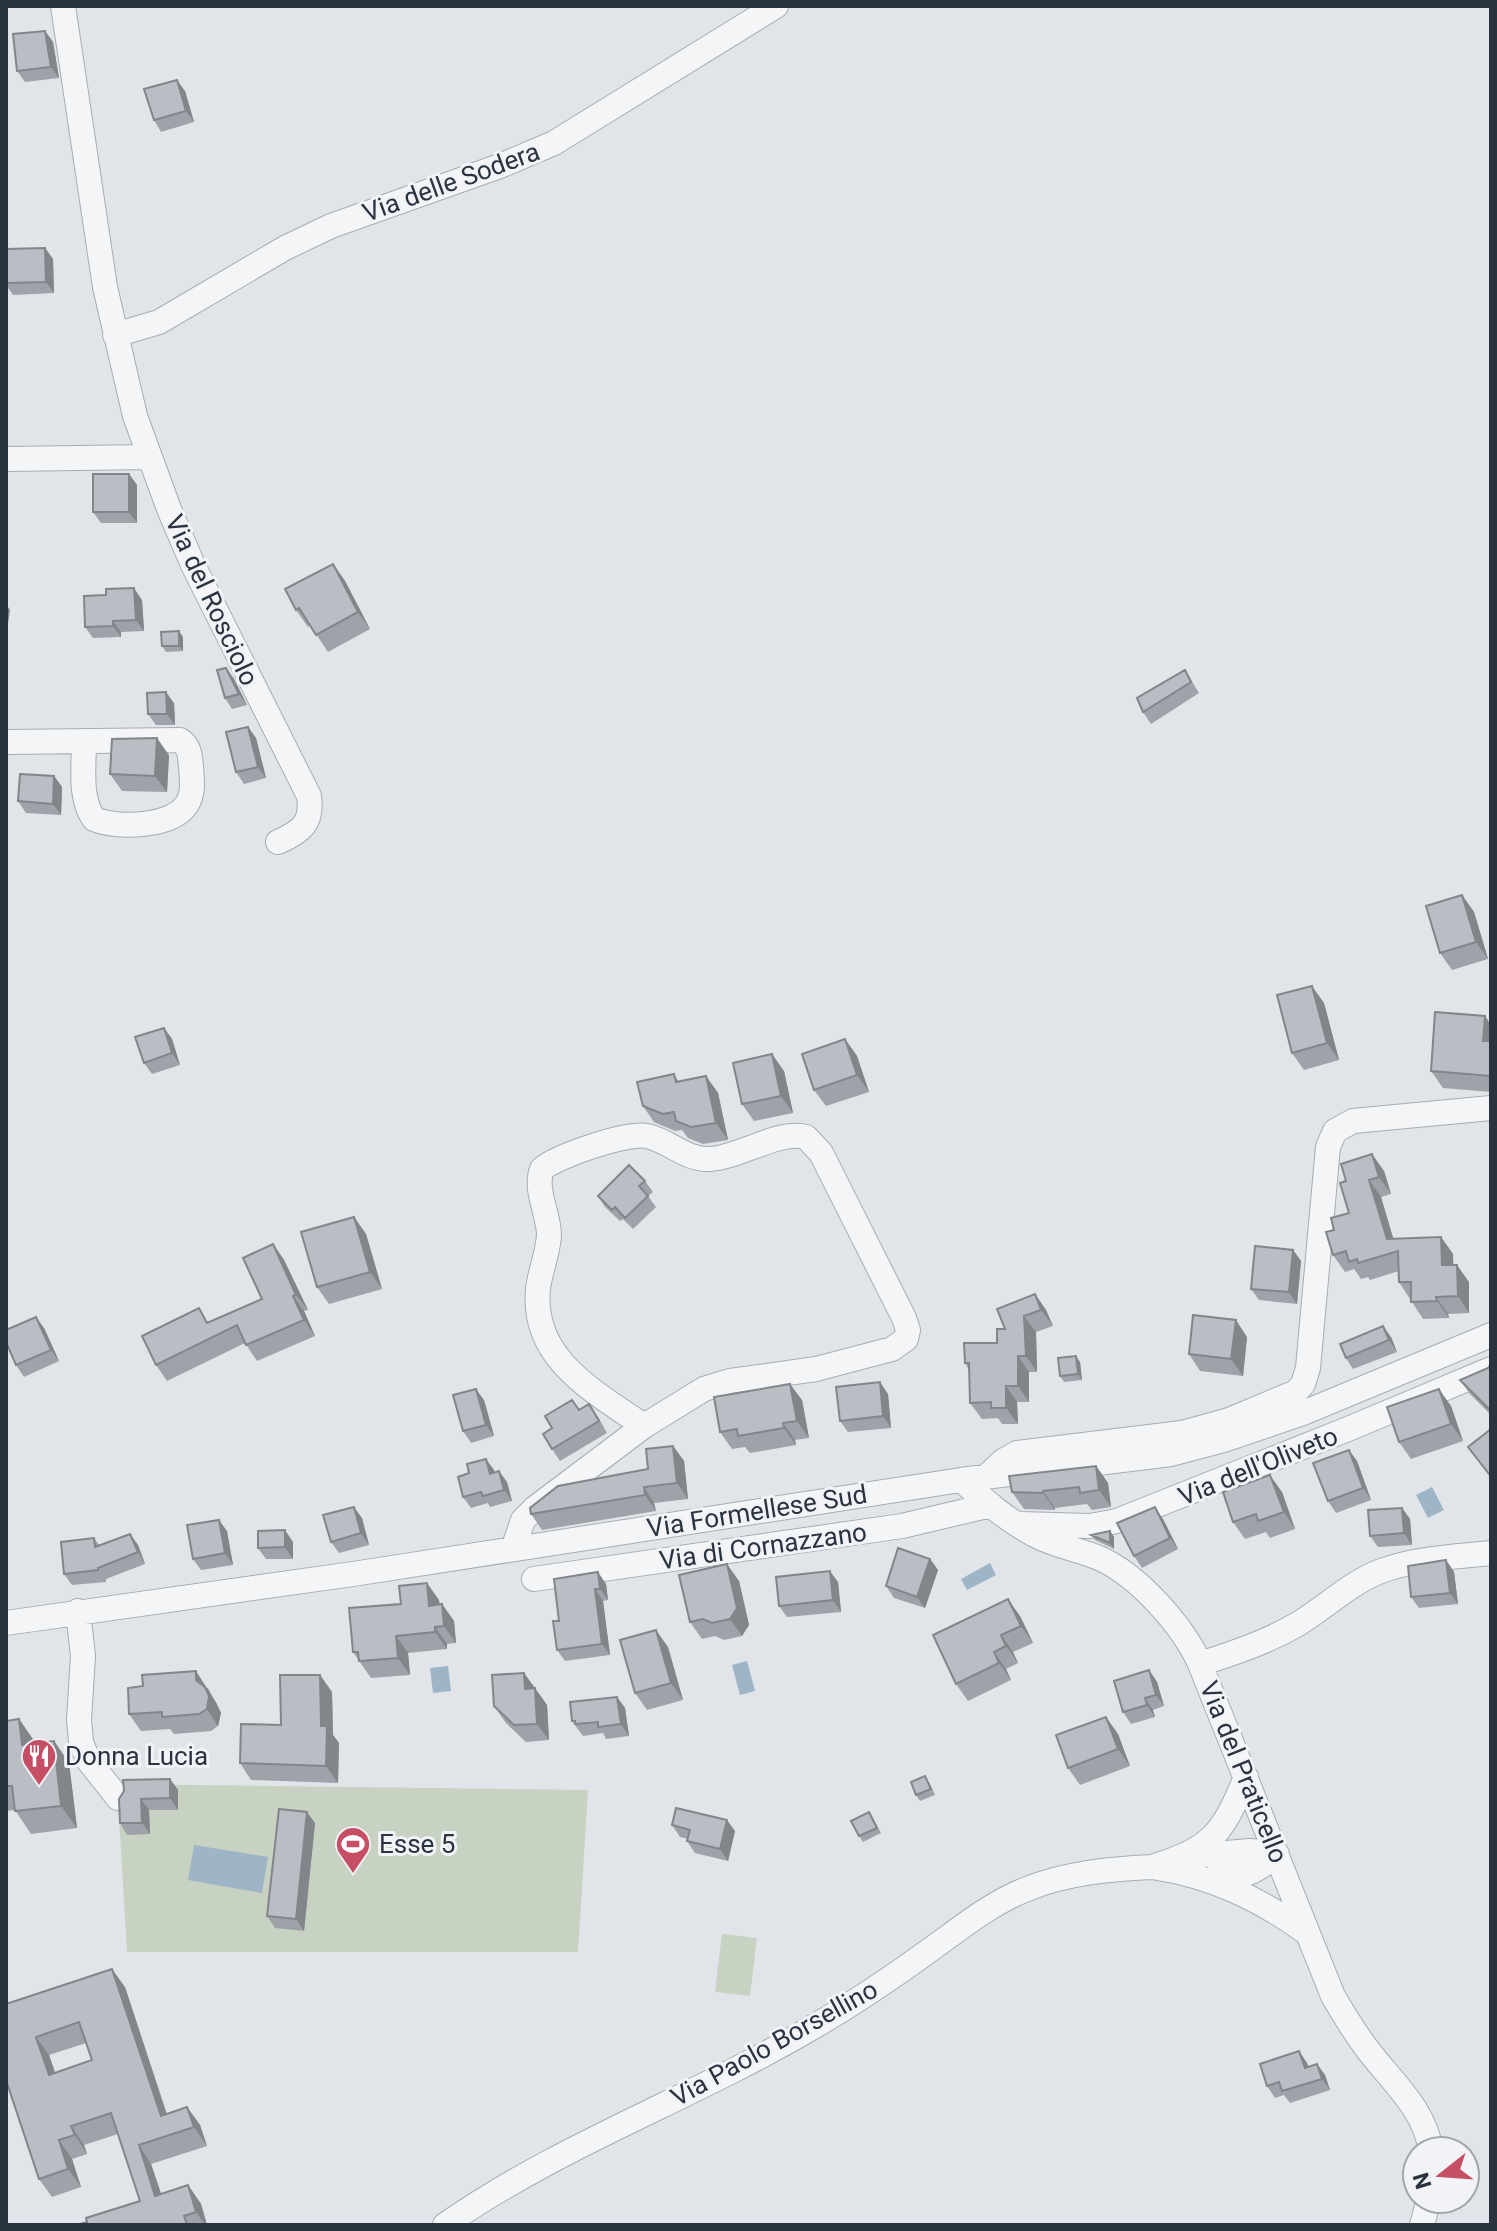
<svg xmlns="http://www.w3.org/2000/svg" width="1497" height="2231" font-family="Roboto,sans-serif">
<rect width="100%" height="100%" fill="#e1e5e9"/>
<path fill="#c7d2c3" d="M117 1784 588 1790 578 1952H127Z
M722 1934 757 1938 750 1996 715 1992Z"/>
<path fill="#9eb4c7" d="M1432 1487 1444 1510 1428 1518 1416 1495Z
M990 1563 996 1575 967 1590 961 1579Z
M747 1661 755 1691 740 1695 732 1665Z
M448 1666 451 1691 433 1693 430 1668Z
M194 1845 268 1857 262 1893 188 1880Z"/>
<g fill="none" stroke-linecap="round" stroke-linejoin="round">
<g stroke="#a6acb3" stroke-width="26">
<path id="minor" d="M63 6 105 287 135 416 169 509 193 565 309 796C313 823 301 832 278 842
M115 335 159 322 285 248 331 226 500 166 554 143 776 6
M6 459 149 457
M6 742 180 740C190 747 190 756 191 767 192 780 194 793 187 804 173 827 117 829 94 819 79 798 84 766 84 741
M986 1477 1003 1461 1017 1453 1182 1433 1229 1420 1296 1392 1303 1384 1308 1368 1328 1147 1335 1131 1353 1121 1491 1108
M961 1480C984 1500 1008 1521 1035 1535 1055 1546 1078 1549 1099 1558 1138 1575 1183 1626 1200 1664L1333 1996C1344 2015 1355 2033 1368 2050 1392 2082 1425 2109 1431 2151
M1020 1524 1090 1526 1117 1521 1348 1429 1491 1369
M513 1549 523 1520 535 1508 644 1426 704 1389 730 1381 816 1369 892 1349 906 1339 908 1330 904 1318 821 1153 806 1137C778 1130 741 1157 710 1159 685 1160 670 1141 647 1136 627 1132 557 1156 542 1169 534 1190 549 1214 549 1235 548 1254 540 1271 538 1289 531 1359 595 1392 644 1426
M534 1579 902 1526 991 1505
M78 1611 83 1656 79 1720 81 1742 88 1760 118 1798
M6 1623 353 1574 961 1480 1171 1454 1224 1440 1303 1413 1491 1335
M1200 1664C1234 1653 1267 1642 1298 1624 1326 1607 1350 1583 1381 1571 1416 1558 1455 1557 1491 1553
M1246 1777C1222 1835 1212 1848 1152 1867 1211 1876 1259 1898 1307 1933
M1191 1856 1250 1851 1277 1854C1254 1874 1245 1877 1215 1877
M445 2225C558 2146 690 2099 808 2030 850 2006 890 1979 930 1950 961 1928 991 1903 1027 1889 1066 1873 1110 1869 1152 1867
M1422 2225 1429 2199"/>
</g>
<use href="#minor" stroke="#f4f5f7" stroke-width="24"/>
</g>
<path fill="#9fa3a9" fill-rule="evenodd" d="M45 31 53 42 59 78 25 82 17 71Z
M185 91 194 122 161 132 154 120Z
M45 248 53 259 54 293 13 295 6 285V249Z
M129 474 137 485V523H101L93 512Z
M333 564 345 581 370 629 328 652 310 625 308 627 296 610Z
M106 595 142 600 144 631 121 632V637L93 638 85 627Z
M183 637V651L166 652 162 646Z
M226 668 234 679 247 705 232 709 225 698Z
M1185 670 1199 693 1151 724 1143 712Z
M174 703 175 725H156L148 714Z
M248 727 256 738 266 778 244 784 236 772Z
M169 755 167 792 122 791 110 774Z
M54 776 62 787 61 815 26 813 18 801Z
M1462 895 1474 912 1488 959 1452 970 1440 953Z
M1324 1003 1339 1060 1304 1070 1292 1053Z
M1491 1025V1092L1443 1088 1431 1071Z
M164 1028 172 1039 180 1065 152 1074 144 1063Z
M845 1039 857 1056 869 1092 826 1106 814 1090Z
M784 1071 793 1113 754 1121 742 1104Z
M674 1074 679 1082 706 1076 718 1093 728 1140 703 1144 688 1138 682 1130 675 1131 654 1122 643 1106Z
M1384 1171 1391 1194 1381 1197 1393 1239 1441 1237 1453 1254V1265L1469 1282V1313L1448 1314 1449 1318 1423 1319 1399 1282V1271L1370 1280 1368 1277 1361 1279 1354 1269 1345 1272 1333 1255 1334 1230 1349 1213 1340 1183Z
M645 1181 653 1192 648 1196 656 1207 633 1229 623 1219 620 1221 605 1207 598 1196Z
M354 1217 366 1234 382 1289 329 1304 317 1287Z
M273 1244 284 1260 308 1310 304 1311 315 1336 257 1361 245 1343 167 1381 156 1365 209 1322 262 1299Z
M1293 1250 1301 1261 1297 1304 1259 1300 1251 1289Z
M1035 1294 1046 1310 1053 1326 1036 1332 1037 1372H1029V1402H1017L1018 1424H1002L998 1418 982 1419 970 1403 969 1370 965 1363 997 1343 1005 1329Z
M44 1328 59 1361 24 1377 16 1365Z
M1247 1337 1243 1376 1200 1371 1189 1354Z
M1391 1337 1397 1352 1353 1369 1346 1358Z
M1080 1362 1082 1380 1064 1382 1060 1376Z
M1491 1364V1415L1470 1394 1460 1380 1488 1368Z
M888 1394 891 1428 848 1432 840 1421Z
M484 1400 494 1436 471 1443 463 1431Z
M802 1400 809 1438 795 1440 796 1445 750 1453 745 1447 732 1449 720 1432Z
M1451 1406 1463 1441 1411 1459 1399 1442Z
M579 1409 597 1415 607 1433 560 1461 552 1449Z
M673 1446 684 1461 688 1499 654 1503 656 1511 542 1530 531 1514 648 1469Z
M486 1459 494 1472 507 1482 512 1501 490 1507 488 1503 471 1508 463 1497Z
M1357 1461 1371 1500 1336 1513 1328 1501Z
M1096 1466 1108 1483 1111 1507 1092 1510 1087 1504 1055 1508V1510L1024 1509 1012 1492Z
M1282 1492 1295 1529 1270 1538 1266 1532 1245 1539 1233 1522Z
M1402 1508 1410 1519 1412 1545 1378 1547 1370 1536Z
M362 1518 369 1545 339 1553 331 1542Z
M1163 1519 1178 1549 1142 1568 1134 1556Z
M227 1531 233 1565 201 1570 193 1559Z
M1110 1531 1114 1537V1549L1095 1540 1091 1535Z
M130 1534 138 1545 145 1564 106 1579V1582L72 1585 64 1574 94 1538 99 1545Z
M293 1542V1559H266L258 1548Z
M930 1559 938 1570 925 1608 894 1598 886 1586Z
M1446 1560 1454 1572 1458 1604 1419 1608 1411 1597Z
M554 1579 606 1584 608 1600 603 1601 610 1655 565 1661 557 1650 559 1621Z
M739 1581 749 1625 742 1636 724 1640 715 1636 702 1639 690 1622Z
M838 1582 841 1612 787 1617 779 1606Z
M439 1600 440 1605 442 1604 454 1621 456 1643 447 1644V1649L408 1653 410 1675 371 1678 353 1652 401 1604Z
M1020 1616 1033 1643 1013 1652 1018 1663 1006 1669 1011 1680 968 1701 956 1684 933 1635Z
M668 1647 683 1700 647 1710 635 1693Z
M1149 1670 1157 1682 1164 1706 1153 1710 1155 1717 1131 1724 1123 1712Z
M524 1673 547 1705 549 1740 526 1742 506 1723 494 1706Z
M320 1675 332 1692 333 1735 339 1743 338 1783 251 1780 240 1763 281 1725Z
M208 1688 221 1713 218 1726 211 1731 174 1734 170 1729 141 1731 129 1714Z
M617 1697 625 1708 629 1736 606 1739 603 1733 583 1736 572 1721Z
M19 1719 35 1743 54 1741 69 1763 77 1828 31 1834 15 1810 6 1811V1721Z
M1118 1734 1130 1766 1080 1785 1068 1768Z
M170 1779 178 1790V1810H149L150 1834 127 1835 120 1823 119 1799Z
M929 1782 935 1795 920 1801 916 1795Z
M873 1818 881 1833 863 1842 859 1836Z
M315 1823 304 1931 275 1928 267 1916Z
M672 1825 735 1831 728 1861 695 1853 687 1841 688 1839 680 1837Z
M125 1987 167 2114 187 2107 200 2125 207 2146 151 2164 161 2194 188 2185 201 2204 207 2225H77L140 2201 118 2134 84 2145 87 2154 72 2159 81 2187 52 2197 39 2179 6 2004ZM86 2043 92 2060 55 2073 49 2055Z
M1299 2051 1309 2067 1317 2064 1325 2075 1330 2090 1290 2103 1284 2095 1275 2098 1267 2086Z"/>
<path fill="#82858a" d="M45 31 53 42 59 78 51 67Z
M177 80 185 91 194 122 186 111Z
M45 248 53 259 54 293 46 282Z
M129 474 137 485V523L129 512Z
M333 564 345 581 370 629 358 612Z
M134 588 142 600 144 631 136 620Z
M6 604 10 610 6 637Z
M113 621 121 632V637L113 626Z
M179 631 183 637V651L179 646Z
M226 668 234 679 247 705 239 694Z
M166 692 174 703 175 725 167 714Z
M248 727 256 738 266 778 258 767Z
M157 738 169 755 167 792 155 776Z
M54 776 62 787 61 815 53 804Z
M1462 895 1474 912 1488 959 1476 942Z
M1312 986 1324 1003 1339 1060 1327 1043Z
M1485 1016 1491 1025V1052L1483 1041Z
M164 1028 172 1039 180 1065 172 1053Z
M845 1039 857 1056 869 1092 857 1075Z
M772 1054 784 1071 793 1113 781 1096Z
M706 1076 718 1093 728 1140 716 1123Z
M1372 1154 1384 1171 1391 1194 1379 1177Z
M1369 1180 1381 1197 1397 1251 1387 1239Z
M354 1217 366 1234 382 1289 370 1272Z
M1441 1237 1453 1254 1454 1282 1442 1265Z
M273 1244 284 1260 308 1310 296 1295Z
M1293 1250 1301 1261 1297 1304 1289 1292Z
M1457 1265 1469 1282V1313L1458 1296Z
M1035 1294 1046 1310 1053 1326 1041 1310Z
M293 1296 304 1311 315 1336 304 1320Z
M1436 1297 1448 1314 1449 1318 1437 1301Z
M1024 1316 1036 1332 1037 1372 1026 1356Z
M36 1317 44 1328 59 1361 51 1350Z
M1236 1320 1247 1337 1243 1376 1231 1359Z
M1383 1326 1391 1337 1397 1352 1389 1340Z
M1018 1356 1029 1372V1402L1018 1386Z
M1076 1356 1080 1362 1082 1380 1078 1374Z
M880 1382 888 1394 891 1428 883 1416Z
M790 1384 802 1400 809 1438 797 1421Z
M1006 1386 1017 1402 1018 1424 1006 1408Z
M476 1389 484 1400 494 1436 486 1425Z
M1439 1389 1451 1406 1463 1441 1451 1424Z
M783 1423 795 1440 796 1445 784 1428Z
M673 1446 684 1461 688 1499 677 1483Z
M1349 1450 1357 1461 1371 1500 1363 1488Z
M486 1459 494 1470 498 1485 490 1474Z
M1096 1466 1108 1483 1111 1507 1099 1490Z
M499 1471 507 1482 512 1501 504 1490Z
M1270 1475 1282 1492 1295 1529 1284 1512Z
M644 1487 654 1503 656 1511 645 1495Z
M1043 1491 1055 1508V1510L1043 1493Z
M354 1507 362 1518 369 1545 361 1533Z
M1155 1507 1163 1519 1178 1549 1170 1538Z
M1402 1508 1410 1519 1412 1545 1404 1533Z
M219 1520 227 1531 233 1565 225 1553Z
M285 1530 293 1542V1559L285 1547Z
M1110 1531 1114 1537V1549L1110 1543Z
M130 1534 138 1545 145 1564 138 1552Z
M930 1559 938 1570 925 1608 917 1597Z
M1446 1560 1454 1572 1458 1604 1450 1593Z
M727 1564 739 1581 749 1625 742 1636 730 1619Z
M830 1571 838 1582 841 1612 833 1600Z
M598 1572 606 1584 608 1600 600 1589Z
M427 1583 439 1600 441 1623 429 1606Z
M595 1589 603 1601 610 1655 602 1644Z
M1008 1599 1020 1616 1033 1643 1021 1626Z
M442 1604 454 1621 456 1643 444 1626Z
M435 1627 447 1644V1649L435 1632Z
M656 1630 668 1647 683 1700 671 1683Z
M1001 1635 1013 1652 1018 1663 1006 1646Z
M396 1636 408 1653 410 1675 398 1658Z
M994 1652 1006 1669 1011 1680 999 1663Z
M1149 1670 1157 1682 1164 1706 1156 1695Z
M196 1671 217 1704 221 1713 218 1726 207 1709 196 1680Z
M524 1673 547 1705 549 1740 537 1724 525 1689Z
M320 1675 332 1692 333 1735 339 1743 338 1783 326 1766 321 1726Z
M617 1697 625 1708 629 1736 621 1724Z
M1145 1698 1153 1710 1155 1717 1147 1705Z
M1106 1717 1118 1734 1130 1766 1118 1749Z
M19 1719 35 1742 38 1767 22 1745Z
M54 1741 69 1763 77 1828 61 1806Z
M170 1779 178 1790V1810L170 1798Z
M141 1799 149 1810 150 1834 142 1823Z
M307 1812 315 1823 304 1931 296 1919Z
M727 1820 735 1831 728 1861 720 1849Z
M112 1969 125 1987 173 2134 161 2116Z
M36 2037 49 2055 62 2093 49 2075Z
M1299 2051 1307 2063 1313 2079 1305 2068Z
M1317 2064 1325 2075 1330 2090 1322 2079Z
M187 2107 200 2125 207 2146 194 2127Z
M71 2126 84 2145 87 2154 75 2135Z
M59 2140 72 2159 81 2187 68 2169Z
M139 2145 151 2164 168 2214 155 2196Z
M188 2185 201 2204 207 2225H205L196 2212Z"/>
<path fill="#b9bec5" stroke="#82858a" stroke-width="2" fill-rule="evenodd" d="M45 31 51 67 17 71 13 34Z
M177 80 186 111 154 120 144 89Z
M45 248 46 282 6 283V249Z
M93 474H129V512H93Z
M333 564 358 612 316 635 299 608 296 610 285 589Z
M134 588 136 620 113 621V626L85 627 84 596 106 595V589Z
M179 631V646H162L161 632Z
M226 668 239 694 225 698 217 670Z
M1185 670 1191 682 1143 712 1137 698Z
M166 692 167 714H148L147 693Z
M248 727 258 767 236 772 226 732Z
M157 738 155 776 110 774 112 739Z
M20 774 54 776 53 804 18 801Z
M1462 895 1476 942 1440 953 1426 906Z
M1312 986 1327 1043 1292 1053 1277 995Z
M1435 1012 1485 1016 1483 1041H1491V1076L1431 1071Z
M164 1028 172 1053 144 1063 135 1037Z
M845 1039 857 1075 814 1090 802 1054Z
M772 1054 781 1096 742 1104 733 1063Z
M674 1074 676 1082 706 1076 716 1123 691 1127 676 1121 674 1112 663 1114 643 1106 637 1082Z
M1372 1154 1379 1177 1369 1180 1387 1239 1441 1237 1442 1265H1457L1458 1296 1436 1297 1437 1301 1411 1302V1282H1399L1398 1251 1358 1263 1357 1259 1349 1262 1346 1251 1333 1255 1326 1232 1334 1230 1331 1218 1349 1213 1340 1183 1346 1181 1341 1164Z
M629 1165 645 1181 639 1186 648 1196 625 1218 615 1207 612 1210 598 1196Z
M354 1217 370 1272 317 1287 301 1232Z
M273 1244 296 1295 293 1296 304 1320 246 1345 237 1325 156 1365 142 1336 199 1308 207 1323 262 1299 243 1258Z
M1255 1246 1293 1250 1289 1292 1251 1289Z
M1035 1294 1041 1310 1024 1316 1026 1356H1018V1386H1006V1408H991V1402L970 1403 969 1363H965L964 1343H997V1329H1005L997 1309Z
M1193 1315 1236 1320 1231 1359 1189 1354Z
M36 1317 51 1350 16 1365 6 1342V1330Z
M1383 1326 1389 1340 1346 1358 1340 1344Z
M1076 1356 1078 1374 1060 1376 1058 1358Z
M1491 1364V1411L1460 1380 1488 1368Z
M880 1382 883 1416 840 1421 836 1387Z
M790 1384 797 1421 783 1423 784 1428 738 1436 737 1429 720 1432 714 1397Z
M476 1389 486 1425 463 1431 453 1395Z
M1439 1389 1451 1424 1399 1442 1387 1407Z
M572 1400 579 1410 589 1404 599 1421 552 1449 543 1434 552 1428 545 1416Z
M1491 1429V1473L1489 1474 1468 1447Z
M673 1446 677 1483 644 1487 645 1495 531 1514 530 1508 558 1486 648 1469 646 1449Z
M1349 1450 1363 1488 1328 1501 1313 1463Z
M486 1459 490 1474 499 1471 504 1490 483 1496 481 1492 463 1497 458 1477 469 1473 467 1464Z
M1096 1466 1099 1490 1080 1493 1079 1487 1043 1491V1493L1012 1492 1009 1476Z
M1270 1475 1284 1512 1258 1521 1256 1514 1233 1522 1223 1492Z
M354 1507 361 1533 331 1542 323 1515Z
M1155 1507 1170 1538 1134 1556 1117 1523Z
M1402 1508 1404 1533 1370 1536 1368 1510Z
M219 1520 225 1553 193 1559 187 1525Z
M285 1530V1547L258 1548V1531Z
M1110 1531V1543L1091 1535Z
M130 1534 138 1552 98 1568V1570L64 1574 61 1542 94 1538 95 1547Z
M898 1548 930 1559 917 1597 886 1586Z
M1446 1560 1450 1593 1411 1597 1408 1566Z
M727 1564 737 1608 730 1619 712 1623 703 1619 690 1622 679 1575Z
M830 1571 833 1600 779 1606 776 1577Z
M598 1572 600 1589H595L602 1644 557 1650 553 1621H559L554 1579Z
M427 1583 429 1606 442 1604 444 1626 435 1627V1632L396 1636 398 1658 359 1661 358 1652H353L349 1608 401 1604 399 1586Z
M1008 1599 1021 1626 1001 1635 1006 1646 994 1652 999 1663 956 1684 933 1635Z
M656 1630 671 1683 635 1693 620 1640Z
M1149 1670 1156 1695 1145 1698 1147 1705 1123 1712 1114 1681Z
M196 1671V1680L205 1687 209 1696 207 1709 199 1714 162 1717V1712L129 1714 128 1688 143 1686 142 1675Z
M524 1673 525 1689 535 1688 537 1724 514 1725 494 1706 492 1675Z
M280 1675H320L321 1726H327L326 1766 240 1763 241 1724 281 1725Z
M617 1697 621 1724 598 1727V1722L575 1724V1721H572L570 1702Z
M1106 1717 1118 1749 1068 1768 1056 1735Z
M19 1719 22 1745 54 1741 61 1806 15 1811 12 1786H6V1721Z
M925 1776 931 1789 916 1795 911 1782Z
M170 1779V1798L141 1799 142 1823H120L119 1799 124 1791 123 1780Z
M676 1808 727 1820 720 1849 687 1841 690 1830 672 1825Z
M279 1809 307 1812 296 1919 267 1916Z
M869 1812 877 1828 859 1836 851 1821Z
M112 1969 161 2116 187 2107 194 2127 139 2145 155 2196 188 2185 196 2212 184 2216 187 2225H77L87 2222 86 2218 140 2201 111 2113 71 2126 75 2135 59 2140 68 2169 39 2179 6 2080V2004ZM79 2022 92 2060 49 2075 36 2037Z
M1299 2051 1305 2068 1317 2064 1322 2079 1282 2091 1279 2082 1267 2086 1260 2064Z"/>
<defs>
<g id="restaurant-pin" transform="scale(1.8)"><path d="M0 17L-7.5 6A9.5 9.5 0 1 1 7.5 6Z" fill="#c64e65" stroke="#f1f3f6"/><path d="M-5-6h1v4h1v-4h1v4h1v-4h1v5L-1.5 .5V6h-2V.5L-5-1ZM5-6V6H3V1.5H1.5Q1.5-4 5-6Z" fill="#fff"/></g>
<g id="stadium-pin" transform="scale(1.8)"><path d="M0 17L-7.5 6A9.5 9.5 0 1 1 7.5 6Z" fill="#c64e65" stroke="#f1f3f6"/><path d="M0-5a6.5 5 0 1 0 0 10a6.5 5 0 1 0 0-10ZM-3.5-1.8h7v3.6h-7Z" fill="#fff"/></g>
</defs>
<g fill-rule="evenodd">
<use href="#restaurant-pin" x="39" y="1756"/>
<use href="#stadium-pin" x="353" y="1844"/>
</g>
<g text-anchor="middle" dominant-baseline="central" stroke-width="6" stroke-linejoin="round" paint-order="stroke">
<g font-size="26" fill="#2a3340" stroke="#f1f3f6">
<text transform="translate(451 182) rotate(-20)">Via delle Sodera</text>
<text transform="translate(212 600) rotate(65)">Via del Rosciolo</text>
<text transform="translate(1258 1466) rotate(-22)">Via dell'Oliveto</text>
<text transform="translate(757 1511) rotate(-9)">Via Formellese Sud</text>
<text transform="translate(763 1546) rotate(-8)">Via di Cornazzano</text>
<text transform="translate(1244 1772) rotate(68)">Via del Praticello</text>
<text transform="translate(774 2043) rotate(-29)">Via Paolo Borsellino</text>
</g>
<g font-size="26" fill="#2a3340" stroke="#f1f3f6" text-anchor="start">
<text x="65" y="1756">Donna Lucia</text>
<text x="379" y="1844">Esse 5</text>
</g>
</g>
<rect width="1497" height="2231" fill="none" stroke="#2a3340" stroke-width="16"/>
<g transform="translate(1441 2175) rotate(253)"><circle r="38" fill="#f1f3f6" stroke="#a1a6ad" stroke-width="2"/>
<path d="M0-6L14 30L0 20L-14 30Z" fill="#c64e65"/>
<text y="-12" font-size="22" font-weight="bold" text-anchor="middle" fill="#2a3340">N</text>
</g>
</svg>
